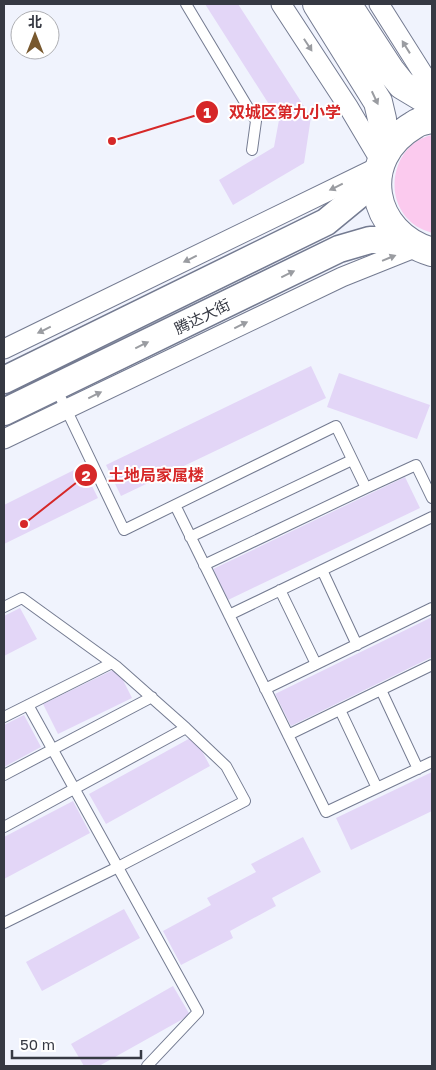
<svg xmlns="http://www.w3.org/2000/svg" width="436" height="1070" font-family="'Golos Text','Noto Sans SC',sans-serif">
<rect width="100%" height="100%" fill="#f0f3fd"/>
<path fill="#fbcaee" d="M432 135V233C424 230 415 227 409 220 382 193 395 143 432 135Z"/>
<path fill="#e3d6f7" d="M205 4H238L311 117 304 163 233 205 219 180 274 147 279 120Z
M311 366 326 398 121 496 106 465Z
M339 373 430 405 417 439 327 407Z
M82 466 98 498 4 544V505Z
M405 477 420 508 228 600 213 569Z
M20 608 37 639 4 656V616Z
M432 617V657L291 726 275 694Z
M117 668 132 698 58 734 43 704Z
M24 715 41 747 4 767V725Z
M194 736 210 766 106 824 89 794Z
M432 772V811L351 850 336 818Z
M73 801 90 833 4 879V837Z
M303 837 321 872 272 898 276 906 230 931 233 938 181 965 163 931 211 905 207 898 256 872 251 864Z
M124 909 140 938 42 991 26 962Z
M173 986 190 1015 99 1066H84L71 1044Z"/>
<g fill="none" stroke-linecap="round" stroke-linejoin="round">
<g stroke="#747b91" stroke-width="12">
<path id="lane" d="M186 4 256 121 252 150
M56 388 124 530 336 426 366 488 416 465 432 498
M175 505 326 812 432 762
M190 537 352 460
M204 565 366 488
M322 570 357 645
M280 590 316 664
M4 607 22 598 116 666 186 728 226 766 245 801 118 867 4 923
M229 615 432 517
M265 689 432 608
M381 690 418 769
M28 705 198 1012 147 1066
M340 710 377 788
M4 717 112 663
M288 735 432 665
M4 775 152 697
M4 827 186 728"/>
</g>
<g stroke="#747b91" stroke-width="21">
<path id="street" d="M281 4 349 108 381 162
M379 4 432 88
M4 349 380 166
M4 439 342 277 417 247"/>
</g>
<g stroke="#747b91" stroke-width="29">
<path id="secondary" d="M4 380 326 222 377 180
M4 412 339 249 370 240H405"/>
</g>
<g stroke="#747b91" stroke-width="30">
<path id="primary" d="M317 4 378 102 382 119 384 155
M347 4 390 70 402 85 432 103
M432 119C426 120 419 121 414 125 356 159 370 234 432 252"/>
</g>
<use href="#lane" stroke="#fff" stroke-width="10"/>
<use href="#street" stroke="#fff" stroke-width="19"/>
<use href="#secondary" stroke="#fff" stroke-width="26"/>
<use href="#primary" stroke="#fff" stroke-width="28"/>
</g>
<defs><path id="oneway-solid" d="M-6-.8H1V-3.2L6.5 0L1 3.2V.8H-6Z" transform="scale(1.25)"/></defs>
<g fill="#9a9ca1">
<use href="#oneway-solid" transform="translate(308 45) rotate(57)"/>
<use href="#oneway-solid" transform="translate(406 47) rotate(-122)"/>
<use href="#oneway-solid" transform="translate(375 98) rotate(65)"/>
<use href="#oneway-solid" transform="translate(336 187) rotate(154)"/>
<use href="#oneway-solid" transform="translate(389 258) rotate(-22)"/>
<use href="#oneway-solid" transform="translate(190 259) rotate(154)"/>
<use href="#oneway-solid" transform="translate(288 274) rotate(-26)"/>
<use href="#oneway-solid" transform="translate(241 325) rotate(-26)"/>
<use href="#oneway-solid" transform="translate(44 330) rotate(154)"/>
<use href="#oneway-solid" transform="translate(142 345) rotate(-26)"/>
<use href="#oneway-solid" transform="translate(95 395) rotate(-26)"/>
</g>
<g text-anchor="middle" dominant-baseline="central" stroke-width="4" stroke-linejoin="round" paint-order="stroke">
<g font-size="15" fill="#363943" stroke="#fff">
<text transform="translate(202 316) rotate(-26)">腾达大街</text>
</g>
</g>
<path fill="none" stroke="#d62828" stroke-width="2" d="M112 141L207 112M24 524L86 475"/>
<g fill="#d62828" stroke="#fff" stroke-width="2">
<circle cx="112" cy="141" r="5"/>
<circle cx="24" cy="524" r="5"/>
<circle cx="207" cy="112" r="12"/>
<circle cx="86" cy="475" r="12"/>
</g>
<g font-size="15" text-anchor="middle" font-weight="bold" fill="#fff">
<text x="207" y="118">1</text>
<text x="86" y="481">2</text>
</g>
<g font-size="16" text-anchor="middle" font-weight="bold" fill="#d62828" stroke="#fff" stroke-width="4" stroke-linejoin="round" paint-order="stroke">
<text x="285" y="118">双城区第九小学</text>
<text x="156" y="481">土地局家属楼</text>
</g>
<rect width="436" height="1070" fill="none" stroke="#363943" stroke-width="10"/>
<g transform="translate(35 35)"><circle r="24" fill="#ffffff" stroke="#afb0b4"/>
<path d="M0-4L9 19L0 12L-9 19Z" fill="#78582e"/>
<text y="-8" font-size="14" font-weight="bold" text-anchor="middle" fill="#363943">北</text>
</g>
<path d="M12 1050v8h129v-8" fill="none" stroke="#363943" stroke-width="2.5"/>
<text x="20" y="1050" font-size="15" fill="#363943" stroke="#ffffff" stroke-width="4" paint-order="stroke">50 m</text>
</svg>
